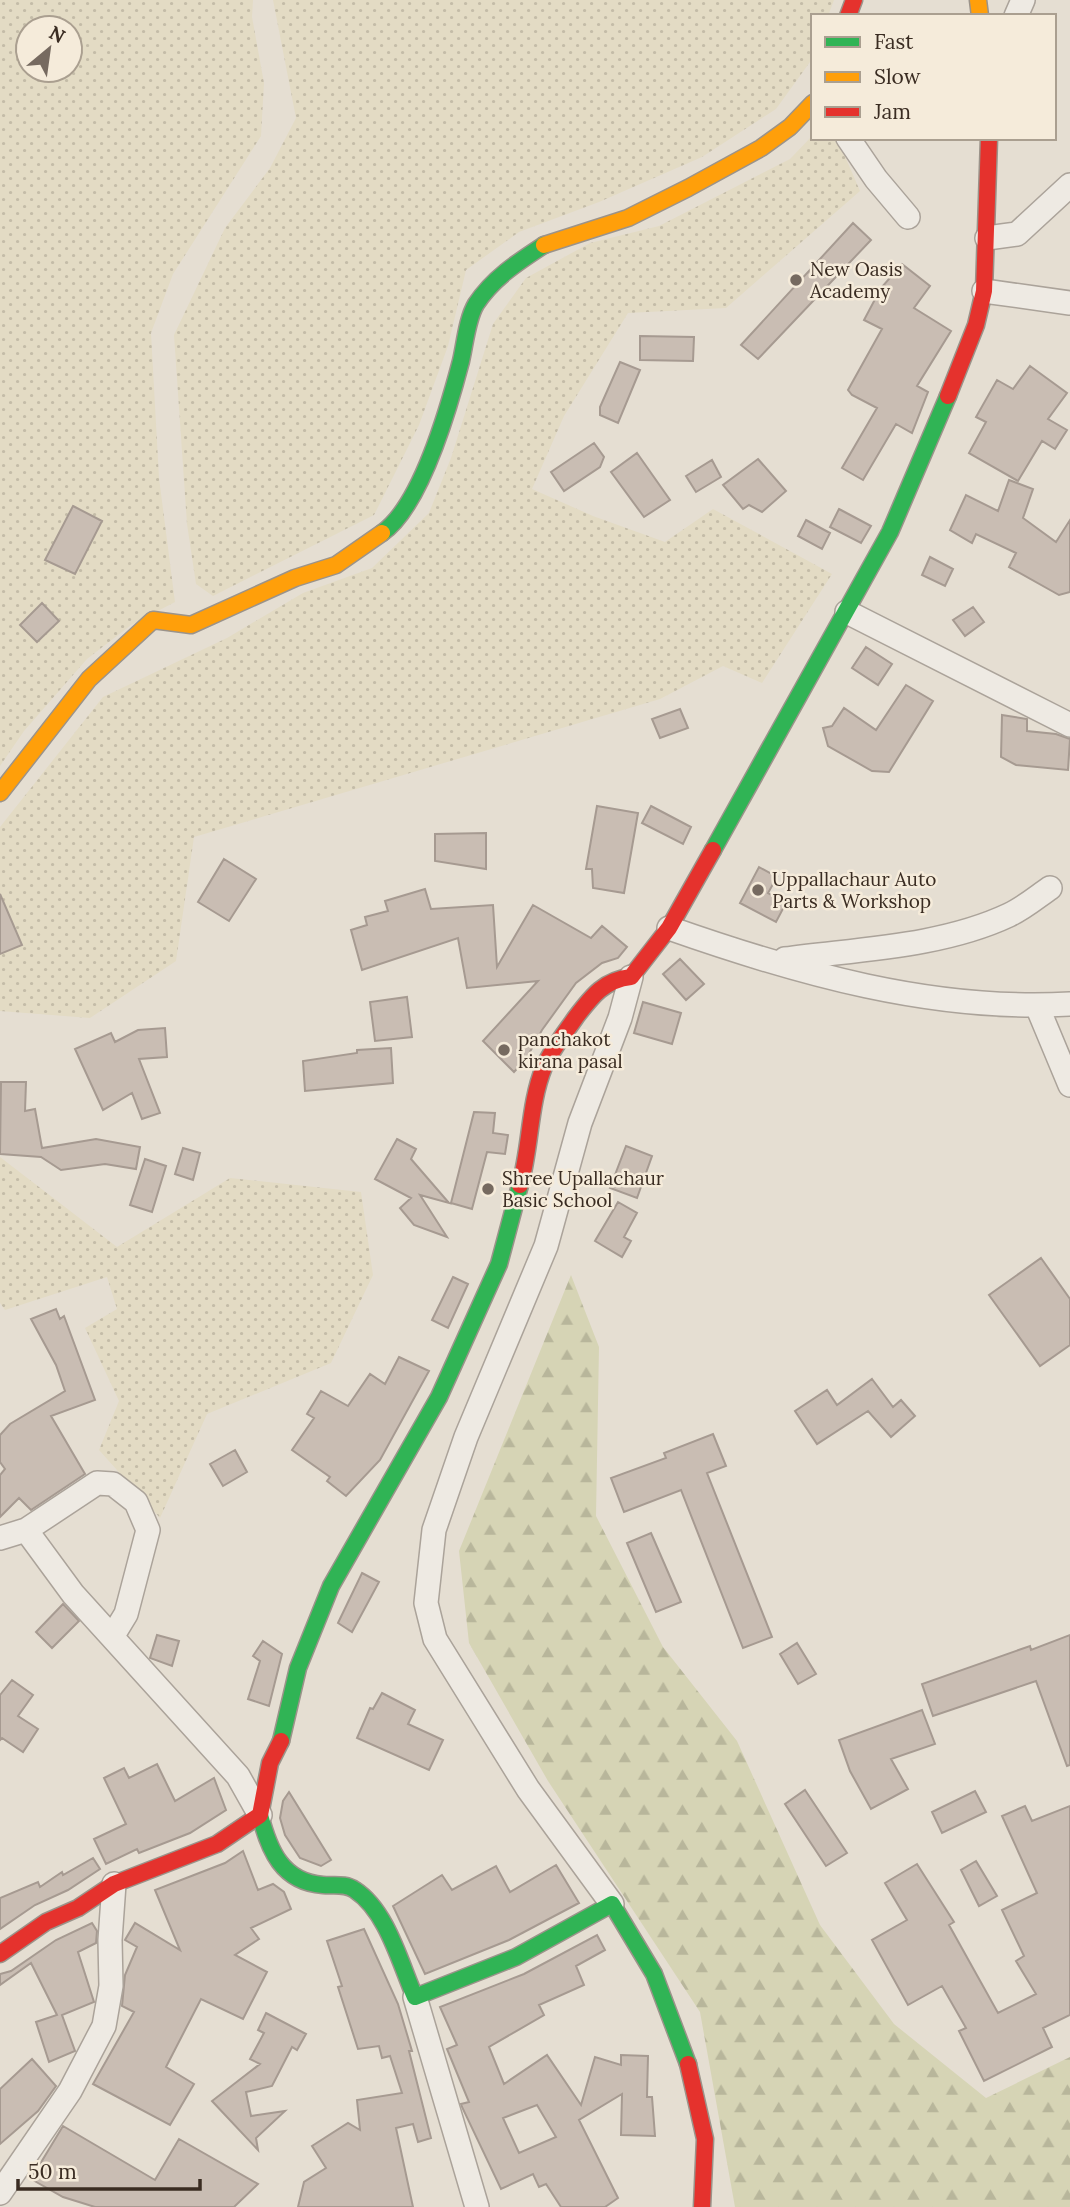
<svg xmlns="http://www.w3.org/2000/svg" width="1070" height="2207" font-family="Lora,serif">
<defs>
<pattern id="farmland-dots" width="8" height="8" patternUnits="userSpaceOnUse" patternTransform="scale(1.75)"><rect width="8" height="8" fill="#e3dbc4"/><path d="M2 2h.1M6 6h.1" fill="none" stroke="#c4bca8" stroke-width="1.8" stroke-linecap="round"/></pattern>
<pattern id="forest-firs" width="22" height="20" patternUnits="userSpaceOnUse" patternTransform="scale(1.75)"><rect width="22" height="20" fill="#d6d4b5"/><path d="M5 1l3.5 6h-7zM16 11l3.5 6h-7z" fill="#b8b69b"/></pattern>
</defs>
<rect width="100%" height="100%" fill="#e5ded2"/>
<path fill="url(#farmland-dots)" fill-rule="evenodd" d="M0 0H253L252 17 264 83 261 136 173 274 151 333 159 478 175 602 131 625 87 659 24 731 0 766ZM28 28H70V70H28Z
M273 0H834L828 16H813L810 62 776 109 702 157 599 202 519 232 466 270 448 346 419 425 374 515 213 596 196 584 187 524 174 335 225 228 270 168 296 118Z
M813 135V138H837L860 191 726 308 628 313 564 416 532 489 593 516 665 542 713 509 832 574 762 683 723 666 660 699 194 837 176 961 90 1018 0 1011V827L103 697 227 638 303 593 372 568 429 513 451 458 493 324 526 278 590 243 659 226 790 159Z
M0 1157 117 1247 230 1178 361 1192 373 1275 331 1363 207 1414 160 1518 99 1450 119 1401 85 1328 117 1309 107 1277 5 1310 0 1303Z"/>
<path fill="url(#forest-firs)" d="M571 1275 599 1347 596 1516 663 1647 737 1741 820 1925 894 2024 986 2098 1070 2057V2207H735L700 2012 548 1781 469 1643 459 1551Z"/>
<path fill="#c9bdb3" stroke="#a69a91" stroke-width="2" fill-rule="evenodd" d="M853 223 871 240 758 359 741 345Z
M902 264 930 286 914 308 951 331 917 386 928 392 912 433 896 424 863 480 842 468 877 408 852 395 848 390 882 329 864 320 881 288Z
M640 336 694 337 693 361 640 360Z
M620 362 640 370 618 423 600 415V407Z
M1030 366 1067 393 1048 419 1067 430 1055 449 1042 441 1018 481 969 453 986 422 976 417 997 380 1013 389Z
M594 443 604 457 600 467 564 491 551 472Z
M637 453 670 500 644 517 611 472Z
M758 459 786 491 762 512 749 505 743 509 723 485Z
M712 460 721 477 696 492 686 476Z
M1009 480 1033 489 1023 518 1056 542 1070 520V592L1059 595 1009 567 1016 553 976 534 972 543 950 530 966 495 998 511Z
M73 506 102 521 75 574 45 560Z
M839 509 871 526 861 543 830 527Z
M806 520 830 533 822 549 798 536Z
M930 557 953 569 945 586 922 575Z
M42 603 59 621 37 642 20 625Z
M973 607 984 622 965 636 953 620Z
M866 647 892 664 878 685 852 668Z
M906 685 933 701 889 772 872 771 828 746 823 728 832 726 844 708 876 730Z
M680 709 688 728 660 738 652 719Z
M1002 715 1027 719V731L1056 734 1070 739 1068 770 1016 765 1001 757Z
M597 806 638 813 624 893 593 888 592 869H586Z
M651 806 691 827 683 844 642 823Z
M486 833V869L435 861V834Z
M224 859 256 879 229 921 198 902Z
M759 867 777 877 768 893 786 903 776 922 740 903Z
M425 889 431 909 493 905 497 967 533 905 591 938 602 926 627 947 618 958 602 963 576 983 542 1030 526 1059 514 1072 483 1041 538 981 467 988 458 938 362 970 351 930 367 925 365 917 388 911 385 901Z
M0 894 22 945 0 954Z
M680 959 704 984 686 1000 663 974Z
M407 997 412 1037 375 1041 370 1002Z
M643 1002 681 1013 672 1044 634 1033Z
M165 1028 167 1057 139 1059 160 1113 142 1119 132 1093 103 1110 75 1049 111 1033 115 1042 138 1030Z
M391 1048 393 1083 305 1091 303 1061 357 1053V1050Z
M1 1082H26L25 1111 35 1109 42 1148 96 1139 140 1147 136 1169 105 1164 61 1170 41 1157 0 1154Z
M474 1112 495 1113 493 1133 508 1135 505 1154 487 1152 472 1209 451 1203Z
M397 1139 416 1149 411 1159 449 1203 420 1195 447 1237 414 1225 400 1208 411 1198 375 1179Z
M626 1146 652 1156 637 1198 610 1188Z
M183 1148 200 1153 193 1180 175 1174Z
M145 1159 166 1166 152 1212 130 1205Z
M618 1202 637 1213 624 1237 631 1241 622 1257 595 1241Z
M1041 1258 1070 1299V1345L1040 1366 989 1295Z
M453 1277 468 1284 448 1328 432 1320Z
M56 1309 60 1319 64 1316 95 1400 51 1416 85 1474 31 1510 19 1498 0 1517V1475L5 1469 0 1462V1435L10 1424 65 1391 56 1365 31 1319Z
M399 1357 429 1371 380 1460 346 1496 327 1481 330 1477 292 1450 314 1418 307 1414 321 1391 348 1406 370 1374 385 1384Z
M872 1379 893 1407 901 1400 915 1416 891 1437 868 1411 817 1444 795 1411 827 1390 837 1405Z
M713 1434 726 1466 707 1473 772 1637 743 1648 681 1490 624 1512 611 1478 666 1458 664 1453Z
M235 1450 247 1472 223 1486 210 1464Z
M651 1533 681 1602 656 1612 627 1543Z
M362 1573 379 1582 352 1632 338 1623Z
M63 1604 79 1621 52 1648 36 1632Z
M157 1635 179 1641 172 1666 150 1658Z
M1070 1635V1765L1067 1766 1036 1681 933 1716 922 1684 1030 1646 1031 1650Z
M263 1641 282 1654 269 1706 248 1699 260 1661 253 1656Z
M797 1643 816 1674 798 1684 780 1654Z
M12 1680 33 1695 18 1716 38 1729 23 1752 2 1738 0 1740V1695Z
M382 1693 415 1710 408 1724 443 1740 429 1770 357 1738 370 1708 373 1709Z
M922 1710 935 1744 891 1759 908 1789 871 1809 850 1771 839 1740Z
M157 1764 175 1801 214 1778 226 1810 190 1833 139 1853 137 1849 106 1864 94 1839 126 1824 104 1778 124 1768 129 1778Z
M805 1790 847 1853 826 1866 785 1804Z
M975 1791 986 1812 942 1833 932 1812Z
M289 1792 331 1860 321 1866 300 1858 285 1835 280 1818 283 1801Z
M1025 1806 1032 1821 1070 1806V2015L1043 2028 1052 2047 984 2081 959 2031 966 2028 942 1986 908 2005 872 1940 907 1920 885 1883 917 1864 954 1922 949 1925 998 2013 1036 1994 1016 1961 1024 1956 1002 1910 1037 1893 1002 1816Z
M243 1851 258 1890 273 1884 284 1892 291 1909 251 1928 259 1939 235 1955 267 1972 243 2019 201 1999 166 2067 194 2084 170 2125 93 2084 134 2012 122 2006 125 1975 137 1947 125 1940 135 1923 180 1950 155 1890 225 1863Z
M93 1858 100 1869 68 1890 35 1905 0 1929V1898L38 1882 40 1887 62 1872 63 1875Z
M976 1861 997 1896 979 1906 961 1870Z
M556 1865 579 1903 509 1940 425 1974 393 1906 442 1875 452 1890 496 1866 510 1892Z
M92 1923 97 1931 96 1943 78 1952 94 2002 62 2015 75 2051 49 2062 36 2022 57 2015 31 1963 0 1985V1974L11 1971 56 1940Z
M364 1929 398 2004 412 2051H409L431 2138 418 2142 413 2124 396 2128 413 2207H298L304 2182 326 2168 312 2146 348 2123 360 2130 357 2100 402 2093 390 2056 382 2058 379 2046 358 2049 338 1987 342 1986 327 1941Z
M597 1935 605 1950 576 1966 584 1985 539 2005 544 2015 489 2047 504 2084 547 2055 581 2105 595 2057 621 2065V2055L648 2056 647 2097H652L655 2136 621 2135 622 2094 579 2120 618 2198 605 2207H561L546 2184 539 2187 533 2174 501 2189 462 2107 461 2104 469 2102 447 2049 457 2045 440 2007 524 1974ZM537 2105 556 2137 519 2153 503 2118Z
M266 2013 306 2034 297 2050 292 2047 272 2086 246 2092 251 2116 285 2111 256 2138 258 2150 212 2101 260 2064 250 2059 264 2033 258 2030Z
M32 2059 56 2086 38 2111 0 2144V2089Z
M63 2126 155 2180 179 2139 258 2184 234 2207H95L63 2197 31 2179Z"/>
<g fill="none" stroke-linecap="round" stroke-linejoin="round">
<g stroke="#aba39a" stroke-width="26">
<path id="street" d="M1016 16 1023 0
M848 138 876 179 908 217
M987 238 1017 234 1070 185
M984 291 1070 303
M847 612 1070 725
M669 928C797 973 933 1012 1070 1004
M785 959C858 949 941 947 1009 915 1024 908 1037 897 1050 888
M1037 1006 1070 1085
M26 1530 73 1594 238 1776 260 1815
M0 1538 26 1530 97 1483 113 1484 136 1502 148 1530 126 1614 112 1637
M612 1904 528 1789 435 1639 426 1603 434 1530 466 1437 546 1246 580 1123 620 1018 631 977
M415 1997 477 2207
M0 2193 70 2091 104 2026 111 1986 110 1940 114 1884"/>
</g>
<g stroke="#9b938a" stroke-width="19">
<path id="fast" d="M382 533C421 506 449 407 461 361 465 344 467 319 476 304 493 278 518 262 544 245
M713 850 890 532 948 396
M281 1741 298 1668 331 1586 439 1397 499 1264 520 1185
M260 1815C269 1850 282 1882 323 1885 334 1886 345 1883 355 1890 387 1911 400 1963 415 1997L516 1957 612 1904 654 1974 688 2064"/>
</g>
<g stroke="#9b938a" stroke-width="19">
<path id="slow" d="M978 0 980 16
M544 245 628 218 688 188 761 148 790 127 813 103
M0 793 89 679 153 620 191 625 295 578 336 565 382 533"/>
</g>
<g stroke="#9b938a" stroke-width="19">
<path id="jam" d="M848 16 854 0
M948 396 976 325 984 291 989 138
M520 1185C531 1146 529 1104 544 1067 552 1049 565 1033 576 1017 592 996 604 980 631 977L669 928 713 850
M0 1954 46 1922 78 1908 114 1884 217 1844 260 1815 270 1763 281 1741
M688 2064 705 2139 702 2207"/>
</g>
<use href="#street" stroke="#eeeae3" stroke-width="23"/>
<use href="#fast" stroke="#30b455" stroke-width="16"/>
<use href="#slow" stroke="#ff9f0a" stroke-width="16"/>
<use href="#jam" stroke="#e5322d" stroke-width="16"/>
</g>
<g fill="#766a60" stroke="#f5ebda" stroke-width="2.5">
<circle cx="796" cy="280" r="7"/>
<circle cx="758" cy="890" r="7"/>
<circle cx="504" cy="1050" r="7"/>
<circle cx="488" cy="1189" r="7"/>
</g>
<g text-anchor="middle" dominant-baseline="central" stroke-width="5" stroke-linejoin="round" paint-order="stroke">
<g font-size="19" fill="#3a2c22" stroke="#f5ebda" text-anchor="start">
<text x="810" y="269">New Oasis<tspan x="810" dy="22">Academy</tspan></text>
<text x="772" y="879">Uppallachaur Auto<tspan x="772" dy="22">Parts &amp; Workshop</tspan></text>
<text x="518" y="1039">panchakot<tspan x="518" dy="22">kirana pasal</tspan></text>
<text x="502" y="1178">Shree Upallachaur<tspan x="502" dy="22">Basic School</tspan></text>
</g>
</g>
<rect x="811" y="14" width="245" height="126" fill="#f5ebda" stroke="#aa9f90" stroke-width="2"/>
<rect x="825" y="37" width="35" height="10" fill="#30b455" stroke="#aa9f90" stroke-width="2"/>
<text x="874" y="49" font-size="21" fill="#3a2c22">Fast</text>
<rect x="825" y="72" width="35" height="10" fill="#ff9f0a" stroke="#aa9f90" stroke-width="2"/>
<text x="874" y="84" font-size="21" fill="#3a2c22">Slow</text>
<rect x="825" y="107" width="35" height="10" fill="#e5322d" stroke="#aa9f90" stroke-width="2"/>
<text x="874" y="119" font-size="21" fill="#3a2c22">Jam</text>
<g transform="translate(49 49) rotate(29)"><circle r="33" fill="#f5ebda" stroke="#aa9f90" stroke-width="2"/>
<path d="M0-5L12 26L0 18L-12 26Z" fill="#766a60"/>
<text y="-10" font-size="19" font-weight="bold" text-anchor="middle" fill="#3a2c22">N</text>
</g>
<path d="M18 2179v10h182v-10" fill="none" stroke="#3a2c22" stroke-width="3.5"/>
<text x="28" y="2179" font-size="21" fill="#3a2c22" stroke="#f5ebda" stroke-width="5" paint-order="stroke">50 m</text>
</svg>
